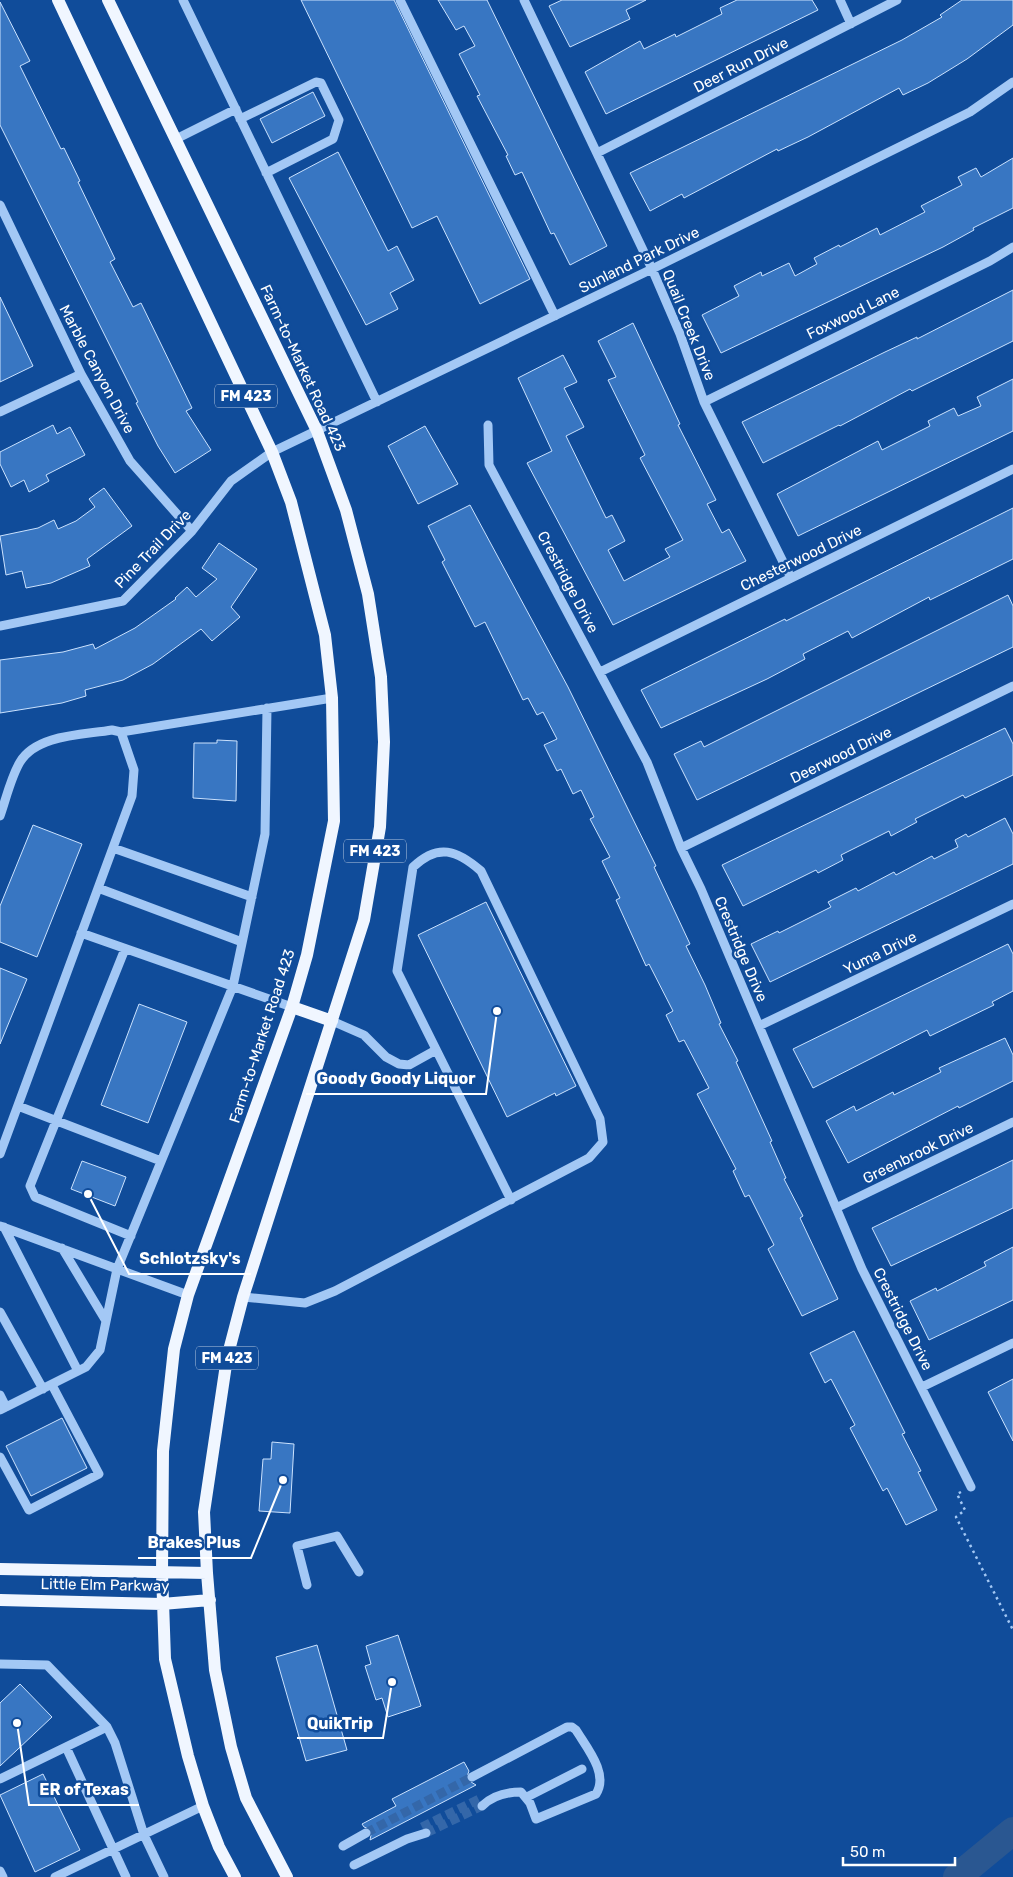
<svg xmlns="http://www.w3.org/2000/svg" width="1013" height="1877" font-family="Rubik,sans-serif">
<rect width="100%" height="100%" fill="#104c9a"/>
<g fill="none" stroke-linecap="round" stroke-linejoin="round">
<path stroke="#2a5791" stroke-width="28" d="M957 1877 1013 1831"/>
</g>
<path fill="#3876c2" stroke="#cbe2fe" d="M301 0H394L530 279 480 304 437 216 412 228Z
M438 0H487L607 246 570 265 554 233 551 234 522 172 515 175 506 156 508 155 477 96 480 95 459 54 475 46 464 26 456 30Z
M562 0H646L626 10 630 19 570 47 549 6Z
M737 0H812L818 10 606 114 585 72 640 41 644 49 675 34 676 37 722 14 720 8Z
M962 0H1013V25L967 59 928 83 903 95 899 88 808 137 778 151 777 149 684 198 682 194 650 211 630 173 902 40 942 17 940 15Z
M0 2 30 61 20 66 61 149 64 148 80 181 78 182 115 259 110 262 133 307 141 303 192 408 186 411 211 450 175 473 158 446 136 403 138 402 0 125Z
M313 92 325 116 272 143 260 119Z
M338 152 388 251 397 246 414 280 390 293 398 309 366 325 289 178Z
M1013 158V208L973 228 974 230 943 247 721 353 702 315 739 296 734 286 761 272 762 276 789 263 795 276 817 264 814 258 839 245 840 247 877 228 880 235 925 212 921 206 962 185 958 177 976 168 981 177Z
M1013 290V341L912 391 910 389 840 426 839 425 763 463 742 422 885 352 917 337V339Z
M0 297 33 366 0 382Z
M633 323 680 424 678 425 716 500 707 504 722 533 729 529 746 561 613 625 527 463 552 451 518 378 563 355 577 382 564 388 584 427 566 436 606 518 612 515 625 541 608 550 624 581 670 557 665 549 683 540 640 458 645 455 608 380 616 377 598 341Z
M1013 379V431L798 536 777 494 878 441 882 450 930 426 928 421 954 408 958 416 981 406 977 397Z
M53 425 57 434 70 427 85 455 46 475 49 481 29 492 24 480 11 487 0 464V452Z
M425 426 458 484 418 504 388 446Z
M104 488 132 526 87 559 90 566 51 583 26 588 22 571 6 575 0 536 38 528 54 520 58 529 76 521 95 507 89 499Z
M470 505 568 687 656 866 654 867 690 944 686 946 705 985 721 1023 719 1024 738 1061 736 1062 772 1141 770 1142 786 1178 784 1179 803 1216 800 1218 838 1299 802 1316 768 1249 774 1245 749 1195 745 1197 733 1171 736 1169 697 1094 709 1088 684 1040 679 1042 666 1015 673 1011 649 964 646 966 616 900 620 898 602 861 610 857 590 819 594 817 581 790 573 794 561 769 557 771 544 745 557 739 543 712 537 715 528 698 523 700 485 622 475 627 442 562 445 560 428 526Z
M1013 508V559L930 600 929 597 852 638 848 631 803 654 805 659 767 679 661 728 641 690 785 619 786 621Z
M219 543 257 569 231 607 240 617 212 641 201 629 153 664 123 680 85 690 86 696 62 703 0 713V660L63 652 93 644 95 649 135 628 176 599 175 598 187 587 196 597 217 579 202 568Z
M1008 595 1013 606V647L697 800 674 754 701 741 704 747Z
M1005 728 1013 744V775L965 798 963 795 915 819 917 822 891 836 889 831 841 855 843 860 818 873 816 870 743 906 722 865Z
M217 740 237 741 236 801 193 798 194 743H217Z
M1005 818 1013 834V864L770 982 751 944 778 931 779 933 831 907 828 902 856 888 858 891 894 872 896 875 932 856 934 859 958 847 955 840 966 834 968 837Z
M33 825 82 844 37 957 0 942V906Z
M486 902 576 1086 556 1096 555 1093 507 1117 418 935Z
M1008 944 1013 954V991L992 1002 994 1005 930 1036 927 1030 813 1088 793 1049Z
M0 968 27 979 0 1044Z
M139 1004 187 1022 148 1123 101 1105Z
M1005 1038 1013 1055V1081L959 1108 958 1106 848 1163 826 1121 854 1106 856 1111 893 1092 894 1095 941 1072 939 1068Z
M1013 1160V1208L891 1266 872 1228Z
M82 1161 126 1177 115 1206 71 1189Z
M1013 1247V1300L929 1340 910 1301 936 1288 937 1291 986 1266 984 1262Z
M854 1331 905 1433 902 1434 921 1471 918 1472 937 1510 906 1525 887 1488 883 1491 850 1428 855 1425 831 1379 825 1383 810 1353Z
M1013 1379V1441L988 1392Z
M62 1418 87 1468 31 1496 6 1446Z
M272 1442 294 1444 290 1513 259 1511 263 1459H271Z
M398 1635 421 1706 388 1717 382 1698 376 1700 365 1666 371 1664 366 1646Z
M317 1645 347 1750 306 1761 276 1657Z
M20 1684 52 1717 0 1766V1703Z
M464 1762 469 1771 466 1779 476 1785 370 1840 372 1830 364 1827 362 1824 396 1806 392 1799Z
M43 1774 80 1850 35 1872 0 1795Z"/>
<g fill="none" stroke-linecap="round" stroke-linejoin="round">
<path stroke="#3467a9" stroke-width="9" stroke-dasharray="9 4.5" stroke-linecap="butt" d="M422 1827 479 1799
M366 1833 472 1777
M426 1833 482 1806"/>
<path stroke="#a3c8f5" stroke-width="2.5" stroke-dasharray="2.5 4" stroke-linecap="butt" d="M961 1492 957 1494 965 1510 956 1517 1013 1630"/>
<path stroke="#a3c8f5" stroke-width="9" d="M183 0 377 402
M400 0 555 316
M524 0 652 269 680 334 704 402 791 578
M840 0 851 24
M240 119 316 82 321 83 339 120 333 139 266 173
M176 139 236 109
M597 153 897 0
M0 205 81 374 130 461 192 531
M704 402 990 261 1013 247
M0 412 81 374
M488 425 489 465 647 762 681 848 701 889 862 1269 971 1487
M0 626 123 601 192 531 231 481 272 452 652 269 970 112 1013 82
M600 672 1013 469
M121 732 332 698
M0 816C6 799 11 777 20 762 37 734 84 735 112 730L121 732 134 770 132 796 0 1154
M113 848 252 897
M681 848 1013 686
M98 888 242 942
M81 933 292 1007
M125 949 30 1186 35 1197 131 1236
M332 1021 364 1035 386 1057 399 1064 409 1065 436 1050
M759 1026 1013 904
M18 1106 161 1161
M836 1208 1013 1122
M0 1226 188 1295
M4 1227 78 1371
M62 1248 106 1321
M243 1297 305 1303 335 1291 589 1158 603 1142 600 1119 481 871C457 850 438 843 413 867L397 971 511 1200
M0 1312 43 1389
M922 1387 1013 1343
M0 1395 6 1407
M0 1410 86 1367 100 1350 117 1269 233 986 265 834 267 708
M0 1457 29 1510 99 1474 52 1385
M307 1585 297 1546 337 1536 359 1572
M0 1664 47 1665 107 1727 115 1743 144 1835 164 1877
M66 1747 126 1877
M472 1777 567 1727H572L576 1730C587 1748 609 1774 596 1794L536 1819 530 1803 521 1792C506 1792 493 1795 482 1806
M0 1779 107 1727
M527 1797 582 1769
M343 1846 366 1833
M354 1865 407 1839 426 1833
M0 1871 3 1877
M55 1877 203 1806"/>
<path stroke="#f0f6ff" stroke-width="12" d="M58 0 272 452 291 502 325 635 332 698 334 821 307 955 292 1007 188 1295 174 1349 163 1451 162 1573 165 1659 188 1756 203 1806 219 1847 235 1877
M108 0 317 431 346 510 368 594 381 677 384 742 380 827 364 920 243 1297 227 1358 204 1512 207 1573 215 1670 231 1747 246 1798 287 1877
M292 1007 332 1021
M0 1569 207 1573
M0 1600 162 1604 210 1600"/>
</g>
<g text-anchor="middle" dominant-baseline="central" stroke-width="5" stroke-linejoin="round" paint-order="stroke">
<g fill="#104c9a" stroke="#b7c9e1" stroke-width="1">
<rect x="215" y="384.5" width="62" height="23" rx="4"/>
<rect x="344" y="839.5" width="62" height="23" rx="4"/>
<rect x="196" y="1346.5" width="62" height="23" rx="4"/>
</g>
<g font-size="14" font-weight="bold" fill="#fff">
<text x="246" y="396">FM 423</text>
<text x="375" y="851">FM 423</text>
<text x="227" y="1358">FM 423</text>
</g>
<g font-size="15" fill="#fff" stroke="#104c9a">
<text transform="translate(741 65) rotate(-27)">Deer Run Drive</text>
<text transform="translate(639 260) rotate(-26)">Sunland Park Drive</text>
<text transform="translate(853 313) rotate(-26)">Foxwood Lane</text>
<text transform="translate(689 325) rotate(68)">Quail Creek Drive</text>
<text transform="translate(303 368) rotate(65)">Farm-to-Market Road 423</text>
<text transform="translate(97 369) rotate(62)">Marble Canyon Drive</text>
<text transform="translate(153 549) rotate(-46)">Pine Trail Drive</text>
<text transform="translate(801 558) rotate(-26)">Chesterwood Drive</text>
<text transform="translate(568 582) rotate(62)">Crestridge Drive</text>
<text transform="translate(841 755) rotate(-26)">Deerwood Drive</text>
<text transform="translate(741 949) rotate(67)">Crestridge Drive</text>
<text transform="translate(880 953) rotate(-26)">Yuma Drive</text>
<text transform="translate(262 1036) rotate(-72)">Farm-to-Market Road 423</text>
<text transform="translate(918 1153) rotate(-26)">Greenbrook Drive</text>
<text transform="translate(903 1319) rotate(63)">Crestridge Drive</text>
<text transform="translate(105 1585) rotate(1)">Little Elm Parkway</text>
</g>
</g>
<path fill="none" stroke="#fff" stroke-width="2" d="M497 1011L486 1094H306M88 1194L129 1274H251M283 1480L251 1558H138M392 1682L383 1738H297M17 1723L29 1805H139"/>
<g fill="#fff" stroke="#104c9a" stroke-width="2">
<circle cx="497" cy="1011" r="5"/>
<circle cx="88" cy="1194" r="5"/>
<circle cx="283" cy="1480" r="5"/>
<circle cx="392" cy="1682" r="5"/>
<circle cx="17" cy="1723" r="5"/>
</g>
<g font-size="16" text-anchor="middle" font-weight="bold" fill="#fff" stroke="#104c9a" stroke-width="5" stroke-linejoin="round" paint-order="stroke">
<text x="396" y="1084">Goody Goody Liquor</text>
<text x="190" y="1264">Schlotzsky's</text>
<text x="194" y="1548">Brakes Plus</text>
<text x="340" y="1729">QuikTrip</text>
<text x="84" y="1795">ER of Texas</text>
</g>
<path d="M843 1857v8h112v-8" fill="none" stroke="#ffffff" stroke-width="2.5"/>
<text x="850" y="1857" font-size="15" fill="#ffffff" stroke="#104c9a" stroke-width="4" paint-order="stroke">50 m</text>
</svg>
